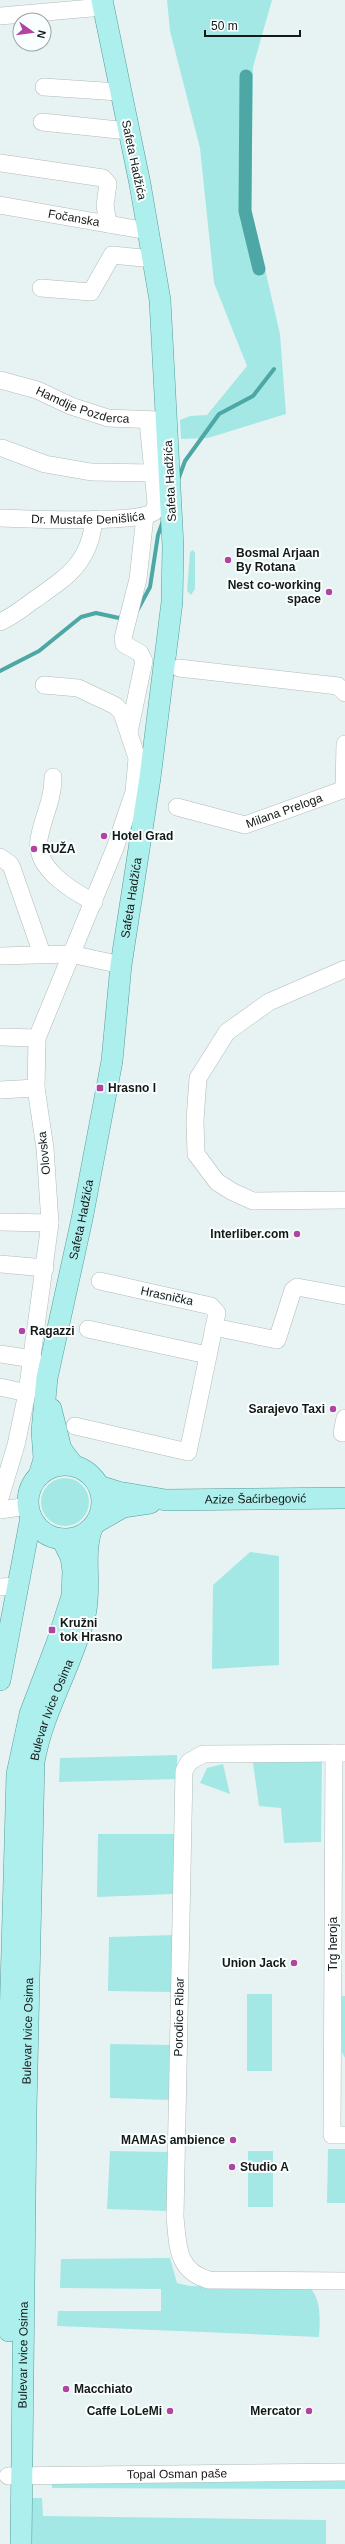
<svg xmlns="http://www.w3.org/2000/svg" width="345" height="2544" font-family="Helvetica,sans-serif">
<rect width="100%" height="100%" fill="#e7f3f2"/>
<path fill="#a3e8e5" d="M167 0H272L253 67 251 209 280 334 286 414 208 438 181 439 180 420 190 416 207 415 247 366 214 283 200 148 170 31Z
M193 550 195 553V589L191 595 187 591 190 552Z
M41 1502a24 24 0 1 1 48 0a24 24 0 1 1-48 0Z
M250 1552 279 1556V1665L212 1669 213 1585Z
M177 1755V1779L59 1782 60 1758Z
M252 1756H322L321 1842 284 1843 281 1808 259 1806Z
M223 1764 230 1794 200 1783 207 1768Z
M98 1834H176L174 1894 97 1897Z
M174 1935 173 1992 108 1991 109 1937Z
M247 1994H272V2071H247Z
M342 1996H345V2058L342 2052Z
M110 2044 171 2045 170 2100 110 2098Z
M328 2149H345V2203H327Z
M110 2151 169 2152 168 2211 107 2209Z
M248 2151H273V2207H248Z
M170 2258 177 2283 190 2286H308C322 2298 320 2320 319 2337L57 2326 58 2311H161V2289L60 2288 61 2259Z
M52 2476 345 2478V2489L52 2488Z
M30 2498H42L43 2516 326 2520V2544H30Z"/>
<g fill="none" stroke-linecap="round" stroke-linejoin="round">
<path stroke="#4da7a4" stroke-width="4" d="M178 480 185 461 219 414 253 396 274 369
M137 611 150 587 158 535 163 521
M0 671 39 651 81 617 96 613 119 618 123 616"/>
<path stroke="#4da7a4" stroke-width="13" d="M246 76 245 211 259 269"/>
<g stroke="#b0bbba" stroke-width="18">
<g id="minor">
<path d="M0 16 103 7"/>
<path d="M44 87 119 92"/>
<path d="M42 122 128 131"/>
<path d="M0 163 103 178 108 184 105 205 108 224"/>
<path id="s1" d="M0 205 148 231"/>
<path d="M41 288 91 292 112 255 153 259"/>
<path id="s2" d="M0 380 37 390 71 406 108 418 158 420"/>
<path d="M2 448 45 464 91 472 154 473"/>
<path id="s3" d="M0 518C29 519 134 524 154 512L156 503 148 421"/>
<path d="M0 622C12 617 23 608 34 600 67 577 90 563 94 519"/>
<path d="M179 668 338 686 345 693"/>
<path d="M129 732 144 661 140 653 124 644 123 638 138 579 145 516"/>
<path d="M53 777C53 801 43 816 39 839 34 868 72 891 94 902"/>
<path d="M344 789 345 744"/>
<path id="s4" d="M177 807 245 825 345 789"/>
<path d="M0 857 10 864 12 868 42 954"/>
<path d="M0 956 71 954 121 965"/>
<path d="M345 969 269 1002 227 1032 198 1078 195 1120 196 1154 217 1182 233 1192 253 1201 345 1200"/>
<path d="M0 1037 37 1038"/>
<path d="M0 1090 36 1088"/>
<path d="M0 1222 50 1223"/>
<path d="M0 1264 45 1268"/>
<path d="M214 1327 277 1340 293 1290 297 1287 345 1296"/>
<path d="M88 1329 207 1355"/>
<path d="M0 1354 33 1359"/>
<path d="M0 1387 27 1393"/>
<path d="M75 1426 188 1452 217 1313 211 1306 100 1281"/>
<path d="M342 1433 345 1418"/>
<path d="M0 1498 16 1445 27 1393 50 1223 45 1148 36 1088 37 1038 115 848 134 792 137 758 122 713 116 706 78 688 44 685"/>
<path d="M0 1510 28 1506"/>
<path d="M0 1587 19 1586"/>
<path d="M334 1753 332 2135H345"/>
<path d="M345 1753 203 1754 189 1762 184 1771 175 2217C178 2245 176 2271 209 2280L345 2281"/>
<path id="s5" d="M8 2476 345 2472"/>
</g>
</g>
<g stroke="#549d9a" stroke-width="22">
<g id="major">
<path d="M51 1409 61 1449 73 1465"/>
<circle cx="65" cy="1502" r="37"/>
<path id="s6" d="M39 1476 44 1459 42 1431 47 1378 82 1219 112 1061 121 965 150 778 172 602 173 546 160 300 140 184 102 0"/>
<path id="s7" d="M99 1486 118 1492 166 1500 345 1498"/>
<path d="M97 1522 123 1507 150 1503"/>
<path d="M0 1680 31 1517"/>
<path d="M9 2331 10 2021 17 1774 30 1714 57 1643 72 1596 73 1571 71 1557 62 1539"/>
<path id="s8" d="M21 2544 26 2110 34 1762C43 1710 72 1666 85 1615 92 1586 82 1555 92 1528"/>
</g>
</g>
<use href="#minor" stroke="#fff" stroke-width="17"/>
<use href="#major" stroke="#adefed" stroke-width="21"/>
</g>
<g fill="#b143a2" stroke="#f8fffe" stroke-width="1.5">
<circle cx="228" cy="560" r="4"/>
<circle cx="329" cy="592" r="4"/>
<circle cx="104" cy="836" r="4"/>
<circle cx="34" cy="849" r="4"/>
<rect x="96" y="1084" width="8" height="8" rx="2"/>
<circle cx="297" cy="1234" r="4"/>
<circle cx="22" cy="1331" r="4"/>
<circle cx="333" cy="1409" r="4"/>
<rect x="48" y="1626" width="8" height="8" rx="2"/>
<circle cx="294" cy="1963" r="4"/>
<circle cx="233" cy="2140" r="4"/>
<circle cx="232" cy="2167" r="4"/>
<circle cx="66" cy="2389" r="4"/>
<circle cx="170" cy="2411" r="4"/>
<circle cx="309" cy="2411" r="4"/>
</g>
<g text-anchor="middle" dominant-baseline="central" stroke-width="4" stroke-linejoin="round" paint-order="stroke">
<g font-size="12" fill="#141817" stroke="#f8fffe">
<text transform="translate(134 160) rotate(78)">Safeta Hadžića</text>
<text stroke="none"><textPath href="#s1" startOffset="75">Fočanska</textPath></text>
<text stroke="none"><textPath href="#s2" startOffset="87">Hamdije Pozderca</textPath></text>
<text transform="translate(170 481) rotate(-93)">Safeta Hadžića</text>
<text stroke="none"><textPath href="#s3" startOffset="88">Dr. Mustafe Denišlića</textPath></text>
<text stroke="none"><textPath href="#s4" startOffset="112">Milana Preloga</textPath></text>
<text stroke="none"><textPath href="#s6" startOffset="587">Safeta Hadžića</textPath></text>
<text transform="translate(44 1153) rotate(-96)">Olovska</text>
<text stroke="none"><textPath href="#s6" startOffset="261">Safeta Hadžića</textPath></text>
<text transform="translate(167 1296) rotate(12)">Hrasnička</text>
<text stroke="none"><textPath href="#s7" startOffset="158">Azize Šaćirbegović</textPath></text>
<text stroke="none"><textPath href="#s8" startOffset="837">Bulevar Ivice Osima</textPath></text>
<text transform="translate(333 1944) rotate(-90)">Trg heroja</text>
<text transform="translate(179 2017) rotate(-89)">Porodice Ribar</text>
<text stroke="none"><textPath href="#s8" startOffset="513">Bulevar Ivice Osima</textPath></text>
<text stroke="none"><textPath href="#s8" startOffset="189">Bulevar Ivice Osima</textPath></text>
<text stroke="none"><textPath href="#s5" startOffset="169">Topal Osman paše</textPath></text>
</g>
<g font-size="12" font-weight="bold" fill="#141817" stroke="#f8fffe" text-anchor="start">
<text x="236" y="553">Bosmal Arjaan<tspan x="236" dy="14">By Rotana</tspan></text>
<text x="321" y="585" text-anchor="end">Nest co-working<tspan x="321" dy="14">space</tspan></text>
<text x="112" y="836">Hotel Grad</text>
<text x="42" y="849">RUŽA</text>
<text x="108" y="1088">Hrasno I</text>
<text x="289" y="1234" text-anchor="end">Interliber.com</text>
<text x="30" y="1331">Ragazzi</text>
<text x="325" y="1409" text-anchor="end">Sarajevo Taxi</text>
<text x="60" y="1623">Kružni<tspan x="60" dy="14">tok Hrasno</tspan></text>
<text x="286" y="1963" text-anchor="end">Union Jack</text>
<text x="225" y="2140" text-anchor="end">MAMAS ambience</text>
<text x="240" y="2167">Studio A</text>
<text x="74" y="2389">Macchiato</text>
<text x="162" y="2411" text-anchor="end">Caffe LoLeMi</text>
<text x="301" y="2411" text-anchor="end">Mercator</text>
</g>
</g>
<g transform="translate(32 32) rotate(104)"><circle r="19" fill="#f8fffe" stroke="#9da3a2"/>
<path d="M0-3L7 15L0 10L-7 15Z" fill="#b143a2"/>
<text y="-6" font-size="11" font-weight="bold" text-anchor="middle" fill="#141817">N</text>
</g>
<path d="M205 30v6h95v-6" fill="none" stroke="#141817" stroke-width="2"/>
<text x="211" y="30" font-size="12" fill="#141817" stroke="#f8fffe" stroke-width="3" paint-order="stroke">50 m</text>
</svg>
